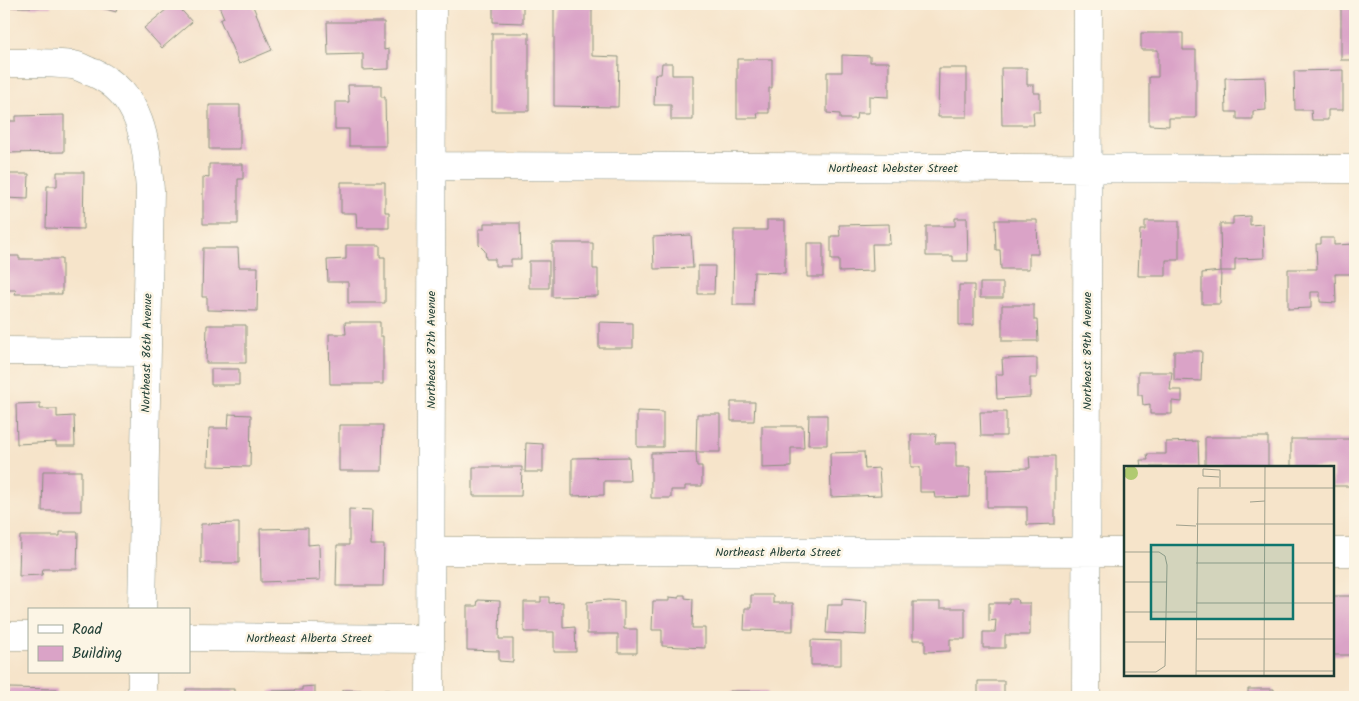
<svg xmlns="http://www.w3.org/2000/svg" width="1359" height="701" font-family="Kalam,sans-serif">
<rect width="100%" height="100%" fill="#fcf5e5"/>
<filter id="ink" filterUnits="userSpaceOnUse"><feTurbulence type="fractalNoise" baseFrequency=".02" numOctaves="2"/><feDisplacementMap in="SourceGraphic" scale="10" xChannelSelector="R" yChannelSelector="G"/><feConvolveMatrix kernelMatrix="1 2 1 2 8 2 1 2 1" color-interpolation-filters="sRGB"/></filter>
<filter id="wash" filterUnits="userSpaceOnUse"><feTurbulence type="fractalNoise" baseFrequency=".0096" numOctaves="4" result="noise"/><feDisplacementMap in="SourceGraphic" scale="20" xChannelSelector="R" yChannelSelector="G"/><feGaussianBlur stdDeviation="1.12" result="paint"/><feColorMatrix in="noise" values="0 0 0 0 0 0 0 0 0 0 0 0 0 0 0 0 0 1.4 0 .05"/><feComposite in="paint" operator="in"/></filter>
<g filter="url(#wash)">
<rect width="100%" height="100%" fill="#f6e4ca"/>
<g id="blocks">
<path fill="#daa3c7" d="M4 4H51V7H4Z
M88 4H118L116 12Z
M173 4H176L192 22 162 48 144 28Z
M225 4H252L272 50 239 64 220 20 224 18 219 6Z
M493 4H523V23L493 22Z
M554 4H592V56L619 57 618 107 554 106Z
M1341 8H1355V60H1341Z
M327 22H384V50L389 49V69L363 70V54L328 55Z
M492 33H529V111H492Z
M1141 33H1183V50H1196V118H1169V126L1149 125V77H1158V50H1141Z
M842 55 870 56V62H889V97L869 96V113H857L856 119H840V114L827 113V72H842Z
M737 59H772V88H769V113H757L758 118H737Z
M662 63H672V75H693V120H671V105H654L655 74H661Z
M939 68H967V117H938Z
M1001 68H1027V85H1034V93H1040V112H1033L1034 125H1002Z
M1343 70V110H1328V120H1312L1311 110H1295L1294 71Z
M1265 77 1266 110 1253 111V119H1237V112H1226L1225 78Z
M348 85H381V97H385L386 146H349V129H335V102H349Z
M209 105H240V149H209Z
M64 115V152L4 153V121H16V116Z
M209 164H243V179H238V224H203V177L209 178Z
M57 172H84L83 229 46 228 47 186H57Z
M4 174H29L28 199 4 198Z
M341 182H385V212H389V228H357L356 213H341Z
M1250 216V225L1263 224 1264 258 1235 259V271H1221L1220 224H1233V217Z
M955 218H967L968 261H953V256H926V226H955Z
M767 220H785V273L754 272 753 305H733L734 230H767Z
M995 220H1037L1038 254H1029V269H1001L1000 250H996Z
M1145 221H1179V260H1166V276H1138L1140 230H1145Z
M484 223H520L521 259H511V266H495V259H486L485 251 479 245V229H484Z
M889 224 890 244H872L873 271 839 272V260H831V236H840L839 225Z
M691 235 693 268 654 269 653 237Z
M1321 238H1334V245L1355 244V274H1335L1336 303 1320 302V292H1311V308L1288 309V269H1317L1316 244H1321Z
M552 243H593V269H598V296L552 297Z
M807 243H823V277H807Z
M346 245H380V257H385V303H348V282H328L327 260 346 259Z
M203 248H238L239 267H258L257 311 207 310V297H202Z
M4 256H19V259H62V294H15L16 290H4Z
M529 261H549V288H529Z
M698 266H715L714 294H698Z
M1221 271 1220 304H1202V273Z
M980 283H1003V298H980Z
M959 285H974V325H959Z
M1002 305H1034V320H1037L1038 341H1002Z
M345 322H380V336H383V384H330L329 334H346Z
M599 322 633 323V348H599Z
M207 325H246V363H206Z
M1174 351H1202L1201 381 1174 380Z
M1037 358V378H1030V397L997 399 996 374H1003L1002 359Z
M211 369H239V385H211Z
M1138 372H1172L1170 390H1182V402L1172 401V414H1150V404L1143 405 1142 395H1138Z
M731 402H755L754 421H731Z
M40 403V409H57V417L74 416 75 446H56V442L17 444 16 404Z
M637 411 663 412V447H637Z
M980 412H1006V436H981Z
M229 414 251 415 250 467 208 466 209 428H228Z
M697 414H720V452H696Z
M809 415H827V445H808Z
M339 425H383L382 471H339Z
M762 426H803L804 448H791V467L762 468Z
M911 434H936L935 443H956V467H970L969 497 935 498 934 492H920V467H911Z
M1205 437H1268V467H1205Z
M1291 439H1355V486H1333V467H1291Z
M1198 441 1199 467H1141L1140 460H1148L1147 454H1166V442Z
M526 443 543 444V472H525Z
M696 452 697 466H702V486H685V490H671V498H651V453Z
M864 452 865 469 879 468 881 495 831 497 830 453Z
M1029 456H1055V524L1027 525V507H987V469L1030 468Z
M629 457 630 481H604V495L572 496V458Z
M473 467H522L521 496H473Z
M43 471H81V511H42Z
M349 509 372 510 371 545H384L383 586H336L337 545H349Z
M239 523V563H201V524Z
M308 528V545L319 544 320 580 261 582 260 529Z
M60 532H78L77 569H43L42 575 19 576 20 536H60Z
M679 595H685V598L693 599 692 628H705V648L662 646V630H652L653 601H669V597L679 598Z
M751 595H773V603H793V631L744 630 745 608H751Z
M1333 596H1355V668H1351V655H1333Z
M541 597H549V603L563 602V628L575 627 576 652H554V632H524V602H541Z
M842 599 867 601 866 635 826 633 828 605H842Z
M1009 599H1017L1018 603H1030V635H1005V648H983V632H995L996 620 989 621V603H1009Z
M478 600 500 601 499 639H513V662L499 661V651L467 650V606H477Z
M608 600 624 601V629H637V653H618V634H587V602Z
M913 602H940V608H965V639H950V651L925 652V640H913Z
M811 640 841 641V665H811Z
M978 681H1004V695H978Z
M315 686V697H270V691L302 690V687Z
M9 688 57 689V694H67V697H4V693L8 694Z
M186 689H234V694L247 695V697H186Z
M1248 689H1274V697H1248Z
M343 690H390V697H331V695H343Z
M730 691H768V697H730Z"/>
</g>
</g>
<g filter="url(#ink)">
<use href="#blocks" fill-opacity="0" stroke="#8a907f" stroke-width="1"/>
<g fill="none" stroke-linecap="round" stroke-linejoin="round">
<g stroke="#8a907f" stroke-width="29">
<path id="minor" d="M4 63C27 63 50 62 73 65 80 66 87 71 94 73 143 95 146 143 150 190L142 610
M432 166 1355 169
M4 351 147 352
M430 551 1125 552
M1333 552H1355
M4 636H29
M189 637 430 639
M142 672V697
M430 697 432 4
M1086 697 1088 4"/>
</g>
<use href="#minor" stroke="#fff" stroke-width="28"/>
</g>
</g>
<g text-anchor="middle" dominant-baseline="central" stroke-width="5" stroke-linejoin="round" paint-order="stroke">
<g font-size="12" fill="#1f3d34" stroke="#fcf5e5">
<text x="893" y="168">Northeast Webster Street</text>
<text transform="translate(431 350) rotate(-90)">Northeast 87th Avenue</text>
<text transform="translate(1087 351) rotate(-90)">Northeast 89th Avenue</text>
<text transform="translate(147 353) rotate(-89)">Northeast 86th Avenue</text>
<text x="778" y="552">Northeast Alberta Street</text>
<text x="309" y="638">Northeast Alberta Street</text>
</g>
</g>
<g transform="translate(1124 466)">
<rect width="210" height="210" fill="#f6e4ca"/>
<path d="M0 7a7 7 0 1 1 14 0a7 7 0 1 1-14 0Z" fill="#b0ca70"/>
<path fill="none" stroke="#a0a18e" stroke-width="1" d="M95 11 79 10V3L96 4V21M126 36 141 35M72 58H210M52 59 72 60M0 86H35L41 90 43 99 41 200 32 206H0M72 97H210M0 116H43M72 137H210M0 146H72M72 173H210M0 176H42M72 205H210M72 210 74 22H210M140 210 141 0"/>
<path fill="#0f766e" fill-opacity="0.15" stroke="#0f766e" stroke-width="2.5" d="M27 79H169V153H27Z"/>
<rect width="210" height="210" fill="none" stroke="#1f3d34" stroke-width="2.5"/>
</g>
<rect width="1359" height="701" fill="none" stroke="#fcf5e5" stroke-width="20"/>
<rect x="28" y="608" width="162" height="65" fill="#fcf5e5" stroke="#a4ab9e"/>
<rect x="38" y="625" width="25" height="8" fill="#ffffff" stroke="#a4ab9e"/>
<text x="72" y="634" font-size="15" fill="#1f3d34">Road</text>
<rect x="38" y="646" width="25" height="15" fill="#daa3c7" stroke="#a4ab9e"/>
<text x="72" y="658" font-size="15" fill="#1f3d34">Building</text>
</svg>
